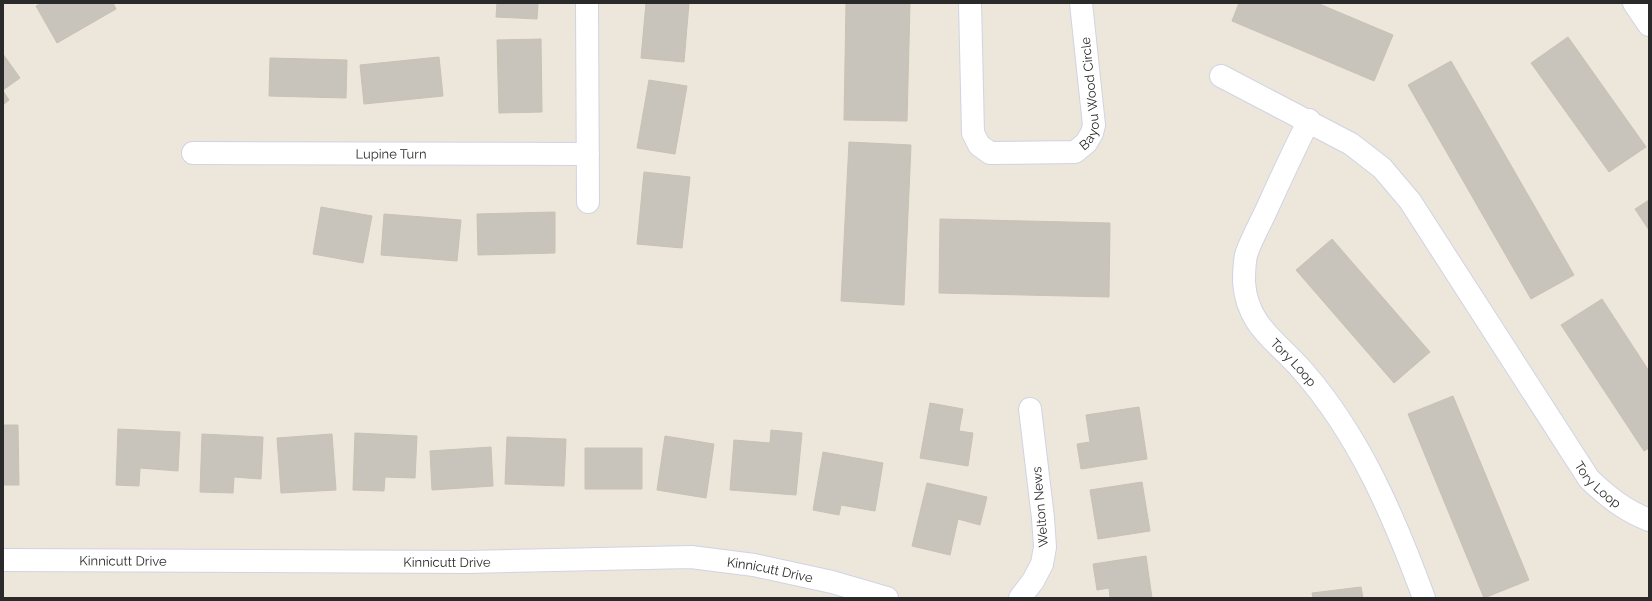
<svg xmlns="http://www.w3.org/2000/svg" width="1652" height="601" font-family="Raleway,sans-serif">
<rect width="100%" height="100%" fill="#ede6db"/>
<path fill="#c8c3bb" stroke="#c8c2b4" d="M42 3H113L116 9 57 43 36 6Z
M497 3H538L537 19 496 17Z
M646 3H689L684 62 641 58Z
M846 3H910L907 121 844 120Z
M1239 3H1317L1393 35 1374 81 1232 21Z
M1568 37 1646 147 1609 172 1531 63Z
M541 39 542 112 499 113 497 40Z
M3 54 20 78 3 90Z
M439 57 443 96 364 104 360 65Z
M270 58 347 60 346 98 269 96Z
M1451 61 1574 275 1531 299 1408 85Z
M649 80 687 86 675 154 637 148Z
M3 91 9 100 3 105Z
M849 142 911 145 904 305 841 301Z
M644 172 690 177 682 248 637 244Z
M1649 200V230L1635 209Z
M321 207 372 216 363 263 313 254Z
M555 212V253L478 255 477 214Z
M384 214 461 220 457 261 381 255Z
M940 219 1110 223 1109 297 939 293Z
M1332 239 1430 352 1394 383 1296 270Z
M1602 299 1649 371V448L1644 451 1561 325Z
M1453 396 1529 580 1484 598 1408 414Z
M930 403 963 409 959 431 973 433 968 466 920 458Z
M1139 407 1147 459 1081 469 1077 444 1090 442 1086 415Z
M3 425H18L19 485H3Z
M118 429 180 432 178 471 140 468 139 486 116 485Z
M771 430 802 433 796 495 730 490 734 440 770 443Z
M355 433 417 436 415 478 385 477 384 491 353 490Z
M202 434 263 437 261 479 234 477 233 493 200 492Z
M332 434 336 490 281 493 277 438Z
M665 436 714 444 706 498 657 490Z
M507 437 566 439 564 486 505 484Z
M491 447 493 486 432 490 430 451Z
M585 448H642V489H585Z
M823 452 883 463 875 511 841 505 839 515 813 510Z
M1142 482 1150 531 1098 539 1090 490Z
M927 483 987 497 980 525 958 519 950 555 912 546Z
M1146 556 1152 598H1110L1109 588 1097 590 1093 564Z
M1361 587 1363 598H1313L1312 593Z"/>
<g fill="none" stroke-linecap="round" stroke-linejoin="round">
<g stroke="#d0d3e3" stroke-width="24">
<g id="minor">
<path d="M587 3 588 202"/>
<path id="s1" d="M970 3 973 133 979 145 990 153 1075 152 1086 143 1092 133 1094 125 1081 3"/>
<path d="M1634 3 1649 25"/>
<path id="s2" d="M1221 76 1351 144 1382 168 1410 201 1589 479C1608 497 1624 510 1649 520"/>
<path id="s3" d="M1309 120C1294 150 1280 180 1266 211 1260 224 1252 238 1247 252 1244 260 1244 273 1244 282 1247 326 1277 341 1302 370 1360 436 1394 517 1424 598"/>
<path id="s4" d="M193 153 588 154"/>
<path id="s5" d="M3 560 469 562 691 557 754 565 832 582 887 598"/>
<path d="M1020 598 1033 581 1042 564 1045 547 1043 518 1030 409"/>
</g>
</g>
<use href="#minor" stroke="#fff" stroke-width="22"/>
</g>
<g text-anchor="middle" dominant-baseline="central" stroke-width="3.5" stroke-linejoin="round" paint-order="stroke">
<g font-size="13" fill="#2a2a2a" stroke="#fff">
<text stroke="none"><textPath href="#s1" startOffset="307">Bayou Wood Circle</textPath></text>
<text stroke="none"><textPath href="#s4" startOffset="198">Lupine Turn</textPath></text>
<text stroke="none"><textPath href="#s3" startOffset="273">Tory Loop</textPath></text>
<text stroke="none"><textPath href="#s2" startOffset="570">Tory Loop</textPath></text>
<text transform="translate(1040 507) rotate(-95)">Welton News</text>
<text stroke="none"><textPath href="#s5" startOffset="120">Kinnicutt Drive</textPath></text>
<text stroke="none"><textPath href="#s5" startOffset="444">Kinnicutt Drive</textPath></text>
<text stroke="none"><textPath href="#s5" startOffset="768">Kinnicutt Drive</textPath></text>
</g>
</g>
<rect width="1652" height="601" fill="none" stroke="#2a2a2a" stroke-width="8"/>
</svg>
